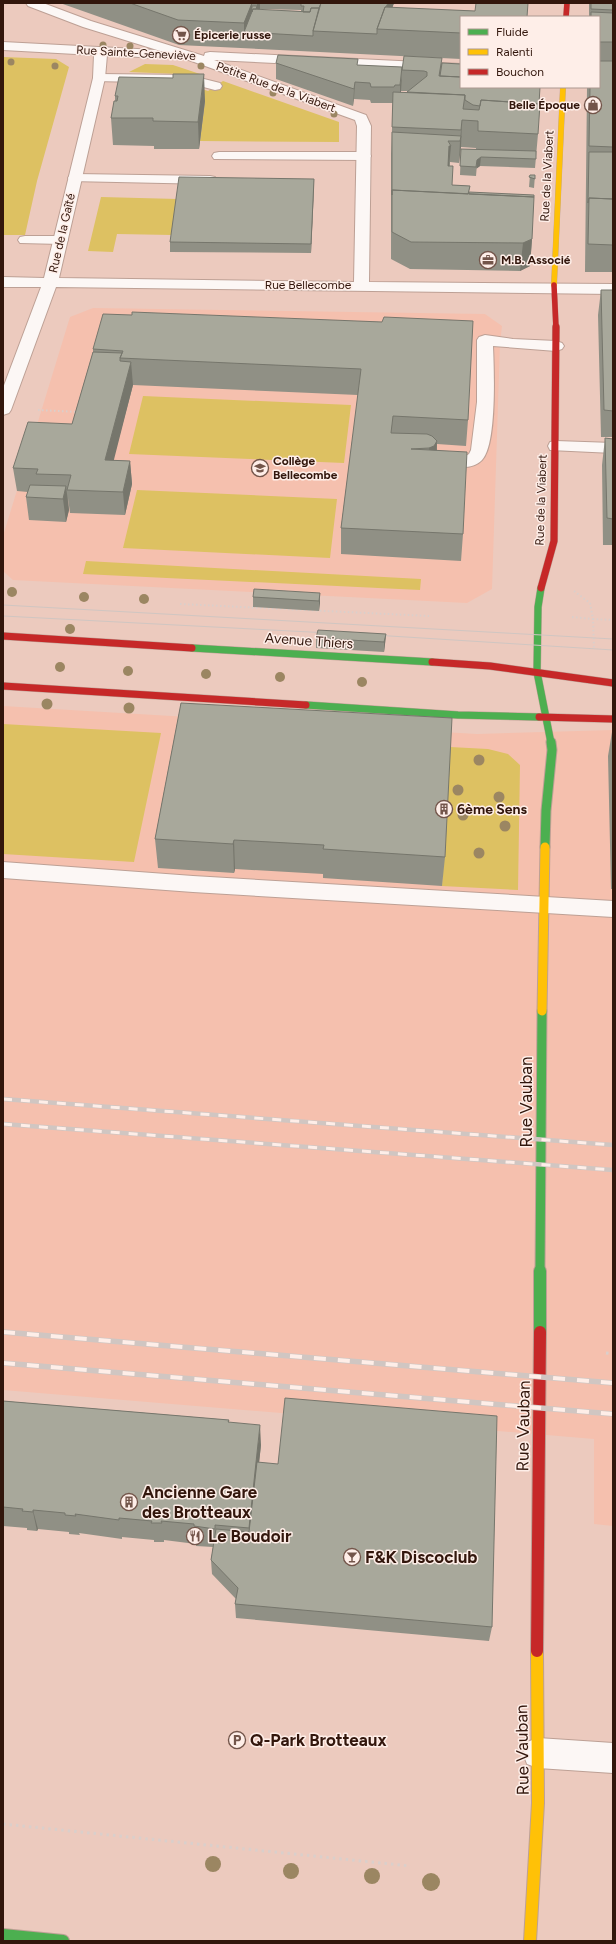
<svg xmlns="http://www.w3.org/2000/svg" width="616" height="1944" font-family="Figtree,sans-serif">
<rect width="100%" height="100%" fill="#eccabe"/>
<path fill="#f5c0ae" d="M93 308 485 314 502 326 500 343 492 589 467 603 13 580 3 571V536L70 317Z
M3 706 477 734 613 730V1526L594 1524V1439L3 1390Z"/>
<path fill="#ddc162" d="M3 57 56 59 69 67 37 181 25 235H3Z
M145 64 173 65 203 75 129 72Z
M223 81 339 122V142L200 141 205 101 193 86 208 91Z
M101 197 178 199 172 235 117 234 113 252 88 251Z
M143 396 351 405 344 463 129 454Z
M137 490 337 499 330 558 123 548Z
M86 561 421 579 420 590 83 574Z
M3 724 161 733 134 862 3 854Z
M450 747 488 749 508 754 520 765 518 890 442 886Z"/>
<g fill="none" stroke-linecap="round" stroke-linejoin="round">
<g stroke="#bda095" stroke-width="2">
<path id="lane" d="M99 74 188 75 220 83 222 86 220 89 215 90 188 83 94 81 93 78 94 75Z
M219 152H364L369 153 371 156 369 159 364 160 214 159 212 156 214 153Z
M75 174 210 176 215 177 217 180 215 183 210 184 70 181 68 178 70 175Z
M25 236H61L66 237 68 240 66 243 61 244 20 243 18 240 20 237Z
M485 335 513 339 556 341 562 343 564 346 562 349 556 351 493 346C494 368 497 445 482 460 470 473 446 465 432 461L430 457 432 453C444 450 458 462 469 454L471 450 477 402V340L479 337Z
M556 441 613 443V453L550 450 548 446 550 442Z
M3 862 193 876 613 901V917L193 892 3 878Z"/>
</g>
<g stroke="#bda095" stroke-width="2">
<path id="street" d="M26 3H43L91 21 204 56 205 53 210 52 461 64V72L214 60 366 115 371 126 369 282 613 284V294L56 287 11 410 9 413 3 415V388L41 287H3V277L44 278 93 78 94 55 3 50V42L156 50 162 54 156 58 107 55 105 78 59 278 354 282 357 126 355 120 183 58 83 27 28 6Z
M538 1738 613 1743V1773L538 1768 527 1764 523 1753 527 1742Z"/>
</g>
<g stroke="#bda095" stroke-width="8">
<path id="fast-far2" d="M541 588 538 607 537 672 551 743
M192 648 432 662
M306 705 458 715 539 717"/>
</g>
<g stroke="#bda095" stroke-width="11">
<path id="fast-far1" d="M545 847 546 811 552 750 551 742
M540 1272 542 1011"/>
</g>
<g stroke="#bda095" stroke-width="14">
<path id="fast" d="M540 1332V1271
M3 1935 63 1941"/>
</g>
<g stroke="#bda095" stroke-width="6">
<path id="slow-far2" d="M554 285 563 87"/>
</g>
<g stroke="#bda095" stroke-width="11">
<path id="slow-far1" d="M542 1011 545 847"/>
</g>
<g stroke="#bda095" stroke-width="14">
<path id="slow" d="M530 1941 538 1803 537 1651"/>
</g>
<g stroke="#bda095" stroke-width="6">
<path id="jam-far2" d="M566 17 567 3
M554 285 556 328"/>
</g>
<g stroke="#bda095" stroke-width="8">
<path id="jam-far1" d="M541 588 554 541 556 327
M3 636 192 648
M432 662 490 666 613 683
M3 686 306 705
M539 717 613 719"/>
</g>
<g stroke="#bda095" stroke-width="14">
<path id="jam" d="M537 1651 540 1332"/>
</g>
<path stroke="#dacfcb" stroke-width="2" stroke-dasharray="1.5 2.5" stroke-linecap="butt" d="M38 410 79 412
M574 591 590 603 593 619 613 620
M180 604 429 616
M572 617 593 619 594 649"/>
<path stroke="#dacfcb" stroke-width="3" stroke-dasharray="2.5 4" stroke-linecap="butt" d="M606 1353 613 1354
M3 1824 410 1866"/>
<use href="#lane" fill="#fcf7f5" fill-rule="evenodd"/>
<use href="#street" fill="#fcf7f5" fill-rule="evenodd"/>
<use href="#fast-far2" stroke="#4caf50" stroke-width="7"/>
<use href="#fast-far1" stroke="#4caf50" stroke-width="9"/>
<use href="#fast" stroke="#4caf50" stroke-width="12"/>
<use href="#slow-far2" stroke="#ffc107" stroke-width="5.5"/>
<use href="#slow-far1" stroke="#ffc107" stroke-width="9"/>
<use href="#slow" stroke="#ffc107" stroke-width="12"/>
<use href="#jam-far2" stroke="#c62828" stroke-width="5.5"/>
<use href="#jam-far1" stroke="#c62828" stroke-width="7"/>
<use href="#jam" stroke="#c62828" stroke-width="12"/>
<path stroke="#d0c6c2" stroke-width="1" d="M3 605 613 639
M3 616 329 633
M374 635 613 650"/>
<g stroke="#d0c6c2" stroke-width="4.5">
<path id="rail-far1" d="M3 1099 613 1145
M3 1124 613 1170"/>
</g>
<g stroke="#d0c6c2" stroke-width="5.5">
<path id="rail" d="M3 1332 613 1383
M3 1363 613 1414"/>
</g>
<use href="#rail-far1" stroke="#feeee8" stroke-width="3" stroke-dasharray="9" stroke-linecap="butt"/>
<use href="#rail" stroke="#feeee8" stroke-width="4" stroke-dasharray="12" stroke-linecap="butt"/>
</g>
<g fill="#9b8662">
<circle cx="103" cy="45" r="3.5"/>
<circle cx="130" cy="46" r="3.5"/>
<circle cx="11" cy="62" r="3.5"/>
<circle cx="55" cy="66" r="3.5"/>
<circle cx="201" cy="66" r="3.5"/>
<circle cx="273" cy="93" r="3.5"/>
<circle cx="334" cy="114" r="3.5"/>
<circle cx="12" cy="592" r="5"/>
<circle cx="84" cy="597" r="5"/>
<circle cx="144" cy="599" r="5"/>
<circle cx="70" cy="629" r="5"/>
<circle cx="60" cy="667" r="5"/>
<circle cx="128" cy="671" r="5"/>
<circle cx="206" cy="674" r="5"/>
<circle cx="280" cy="677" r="5"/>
<circle cx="362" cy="682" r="5"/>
<circle cx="47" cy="704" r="5.5"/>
<circle cx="129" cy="708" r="5.5"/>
<circle cx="479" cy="760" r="5.5"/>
<circle cx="458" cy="790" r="5.5"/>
<circle cx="499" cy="797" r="5.5"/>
<circle cx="463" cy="815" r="5.5"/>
<circle cx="505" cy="826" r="5.5"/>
<circle cx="479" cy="853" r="5.5"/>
<circle cx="213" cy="1864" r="8"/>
<circle cx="291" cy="1871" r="8"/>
<circle cx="372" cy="1876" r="8"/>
<circle cx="431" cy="1882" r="9"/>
</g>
<path fill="#909085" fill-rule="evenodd" d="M60 3H394L392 8 475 11 528 3 461 17V59L179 45ZM260 9 301 10V11L259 10Z
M589 3H613V272H585L587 87H599V17H589Z
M276 63 402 67 442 63 538 134 535 168 480 166 476 169V176L460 175 461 149H476V148L461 147 459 163 450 162V166L452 185 470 186 469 192 532 239 530 266 520 271 410 269 391 259V154L393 103H371L370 100 354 99 353 106 276 79ZM401 91H408L407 92H401Z
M115 96 205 101 199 149H154V146L113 145 111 118 115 101Z
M530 175H535L534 188 529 187Z
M314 179 311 253 170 252V242Z
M601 290H613V437H601L598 315Z
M132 315 382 322 468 420 466 446 437 444V450L463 534 461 561 341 554V528L358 395 133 385 113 460 130 461 132 484 125 515 70 513 68 498 69 510 66 522 29 520 26 497 28 492 17 491 13 468 72 424 93 352V349Z
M605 438 613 439V545H603L602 465Z
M320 593 319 611 253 607V597Z
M386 634 385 644 384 652 316 648V638Z
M181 703 445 857 442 886 323 878V874L235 869 234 873 158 868 155 839Z
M613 726V889H611L608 756Z
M3 1401 229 1420V1422L261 1445 259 1462 492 1627 489 1641 236 1618 235 1604 236 1599 212 1574 211 1560 213 1547 196 1546V1544L164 1540V1542H154V1540L122 1537V1539L79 1533 80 1535 69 1534V1532L38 1529 37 1531 27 1530V1528L3 1526Z"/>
<path fill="#76766c" d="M252 3V28L244 32V15Z
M257 3H260V9L254 22V13L257 6Z
M388 3H394L385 29H379Z
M204 74 205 101 199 149 198 122Z
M402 76 401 91 400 98V85Z
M355 82 354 99 353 106 354 89Z
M462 120 461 147 459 163 460 141Z
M449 146H451L449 167 447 168Z
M481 157 480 166 476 169V176L477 160Z
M314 179V188L311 253V244Z
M532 239 530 266 520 271 523 243Z
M131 362 133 385 108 483 105 460Z
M437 441 436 467 427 475 429 448Z
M130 461 132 484 125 515 123 492Z
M66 486 69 510 66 522 63 499Z
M320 593V603L319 611V601Z
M386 634 385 644 384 652V642Z
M234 840 235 869 234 873 233 844Z
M260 1425 261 1445 250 1547 249 1528Z
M33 1510 38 1529 37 1531 33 1512Z"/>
<path fill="#a8a89b" stroke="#76766c" d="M130 3H252L244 23 178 20Z
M301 3H321L319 8H311L310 12H303L304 6H301Z
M321 3H388L386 7H385L377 29V34L313 31Z
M476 3H528L527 17H461V33L377 29 385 7 475 11Z
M591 3H613V10L591 9Z
M252 6H257L256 9H253L252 12Z
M311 8H319L313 31V36L244 32 253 9 310 12Z
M591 12 613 13V42H599V17H591Z
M278 55 358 59 357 65 402 67 400 85H395L394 87H371L370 83 355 82 354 89 276 63Z
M404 56 442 58 439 76 461 77V87H540L539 104 481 100 480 106 473 105 465 100V95L407 92 427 76V72L424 71 402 70Z
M599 61H613V147L589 146 590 87H599Z
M442 63 461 64V77L440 76Z
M173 74H204L198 122 153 121V118H111L114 101H117L118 96H115L119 77 173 78Z
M393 92 465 95 463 109 479 110 481 100 540 104 538 134 478 131V121L462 120 461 130 392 127Z
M392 132 461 136 460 141H448L451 146H449L448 166H453L452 185 470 186 468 194 392 190V195Z
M461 149 536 151V159L481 157 477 160 476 167 460 166Z
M589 152H613V199L589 198 588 203Z
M530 175H535V179L529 177Z
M179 177 314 179 311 244 170 242Z
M392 190 534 197 532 239 523 243 411 242 392 232Z
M469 192 534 195V197L469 194Z
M589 198 613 199V245L588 244Z
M601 290H613V411L604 410Z
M132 312 382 322 384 317 473 321 468 420 393 416 391 433 427 434 432 436 437 441 434 446 429 448 411 449 467 452 463 534 341 528 361 369 120 358 123 351 93 349 103 314 132 315Z
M93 352 122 353 120 358V361L131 362 105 460 130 461 123 492 67 490 71 475 36 474 38 469 13 468 28 422 72 424Z
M605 438 613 439V519L607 518Z
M30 485 66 486 63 499 26 497Z
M254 589 320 593 319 601 253 597Z
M318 630 386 634 384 642 316 638Z
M181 703 452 718 445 857 323 849 324 845 234 840 233 844 155 839Z
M285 1398 497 1416 492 1627 235 1604 238 1588 211 1560 216 1529 249 1532 257 1462 278 1464Z
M3 1401 229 1420 228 1422 260 1425 249 1528 215 1525V1529L194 1526V1524L161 1521 162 1523H151L152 1521 119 1518V1520L75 1514 76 1516 65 1515V1513L33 1510V1512L22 1511 23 1509 3 1507Z"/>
<defs>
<g id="supermarket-ring" transform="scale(0.9)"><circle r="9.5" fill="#feeee8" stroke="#73554a" stroke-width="1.5"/><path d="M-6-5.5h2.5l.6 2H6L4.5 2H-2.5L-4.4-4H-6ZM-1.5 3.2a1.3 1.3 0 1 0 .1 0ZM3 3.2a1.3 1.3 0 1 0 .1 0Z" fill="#73554a"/></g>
<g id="shop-ring" transform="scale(0.9)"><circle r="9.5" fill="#feeee8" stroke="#73554a" stroke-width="1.5"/><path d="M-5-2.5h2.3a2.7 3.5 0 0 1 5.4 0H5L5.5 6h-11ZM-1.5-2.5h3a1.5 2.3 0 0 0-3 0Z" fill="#73554a"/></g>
<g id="office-ring" transform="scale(0.9)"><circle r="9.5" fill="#feeee8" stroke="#73554a" stroke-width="1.5"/><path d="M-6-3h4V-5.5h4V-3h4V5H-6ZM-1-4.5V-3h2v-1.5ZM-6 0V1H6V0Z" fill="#73554a"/></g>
<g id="school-ring" transform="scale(0.9)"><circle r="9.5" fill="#feeee8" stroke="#73554a" stroke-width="1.5"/><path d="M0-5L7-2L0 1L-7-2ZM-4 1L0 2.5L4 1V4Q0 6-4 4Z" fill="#73554a"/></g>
<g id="building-ring" transform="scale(0.9)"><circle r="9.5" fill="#feeee8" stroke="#73554a" stroke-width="1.5"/><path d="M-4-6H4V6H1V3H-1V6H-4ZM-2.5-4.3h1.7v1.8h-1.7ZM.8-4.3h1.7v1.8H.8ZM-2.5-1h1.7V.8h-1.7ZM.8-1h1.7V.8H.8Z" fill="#73554a"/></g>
<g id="restaurant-ring" transform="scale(0.9)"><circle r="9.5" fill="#feeee8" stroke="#73554a" stroke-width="1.5"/><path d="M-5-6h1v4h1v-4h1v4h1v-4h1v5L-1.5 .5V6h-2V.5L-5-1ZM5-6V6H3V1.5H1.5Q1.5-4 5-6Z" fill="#73554a"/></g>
<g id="bar-ring" transform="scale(0.9)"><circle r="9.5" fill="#feeee8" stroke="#73554a" stroke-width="1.5"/><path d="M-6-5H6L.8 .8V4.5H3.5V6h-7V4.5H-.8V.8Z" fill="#73554a"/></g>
<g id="parking-ring" transform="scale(0.9)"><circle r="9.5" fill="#feeee8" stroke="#73554a" stroke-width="1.5"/><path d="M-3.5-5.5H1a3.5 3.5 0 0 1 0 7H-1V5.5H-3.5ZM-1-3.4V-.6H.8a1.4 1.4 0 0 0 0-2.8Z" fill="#73554a"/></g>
</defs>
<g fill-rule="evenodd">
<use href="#supermarket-ring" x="181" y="35"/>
<use href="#shop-ring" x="593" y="105"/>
<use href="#office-ring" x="488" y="260"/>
<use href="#school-ring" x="260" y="468"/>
<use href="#building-ring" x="444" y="809"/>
<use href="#building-ring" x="129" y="1502"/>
<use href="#restaurant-ring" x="195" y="1536"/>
<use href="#bar-ring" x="352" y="1557"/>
<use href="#parking-ring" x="237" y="1740"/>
</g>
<g text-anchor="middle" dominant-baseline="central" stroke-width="3" stroke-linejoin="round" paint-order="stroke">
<g font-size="12" font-weight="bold" fill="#32160c" stroke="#feeee8" text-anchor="start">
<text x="194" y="35">Épicerie russe</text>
<text x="580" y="105" text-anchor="end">Belle Époque</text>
<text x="501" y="260">M.B. Associé</text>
<text x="273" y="461">Collège<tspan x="273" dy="14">Bellecombe</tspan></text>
</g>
<g font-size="12" fill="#32160c" stroke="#feeee8">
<text transform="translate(136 53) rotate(3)">Rue Sainte-Geneviève</text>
<text transform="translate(276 87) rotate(20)">Petite Rue de la Viabert</text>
<text transform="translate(547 176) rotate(-87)">Rue de la Viabert</text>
<text transform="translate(62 233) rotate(-77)">Rue de la Gaîté</text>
<text x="308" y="285">Rue Bellecombe</text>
<text transform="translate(541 500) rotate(-88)">Rue de la Viabert</text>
</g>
<g font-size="14" fill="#32160c" stroke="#feeee8">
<text transform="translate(309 641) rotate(4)">Avenue Thiers</text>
</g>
<g font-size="14" font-weight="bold" fill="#32160c" stroke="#feeee8" text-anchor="start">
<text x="457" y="809">6ème Sens</text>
</g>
<g font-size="17" fill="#32160c" stroke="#feeee8">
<text transform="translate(526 1102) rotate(-90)">Rue Vauban</text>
<text transform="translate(523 1426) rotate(-89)">Rue Vauban</text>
<text transform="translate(522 1750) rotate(-91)">Rue Vauban</text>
</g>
<g font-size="17" font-weight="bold" fill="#32160c" stroke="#feeee8" text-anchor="start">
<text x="142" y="1492">Ancienne Gare<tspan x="142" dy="20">des Brotteaux</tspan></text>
<text x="208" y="1536">Le Boudoir</text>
<text x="365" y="1557">F&amp;K Discoclub</text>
<text x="250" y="1740">Q-Park Brotteaux</text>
</g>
</g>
<rect width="616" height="1944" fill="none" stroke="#32160c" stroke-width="8"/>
<rect x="460" y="16" width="140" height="72" fill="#feeee8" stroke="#ac9890"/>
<rect x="468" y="29" width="20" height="6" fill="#4caf50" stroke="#ac9890"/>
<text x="496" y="36" font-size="12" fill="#32160c">Fluide</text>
<rect x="468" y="49" width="20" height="6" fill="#ffc107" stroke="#ac9890"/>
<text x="496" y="56" font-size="12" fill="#32160c">Ralenti</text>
<rect x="468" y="69" width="20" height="6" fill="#c62828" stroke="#ac9890"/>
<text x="496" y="76" font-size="12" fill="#32160c">Bouchon</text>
</svg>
